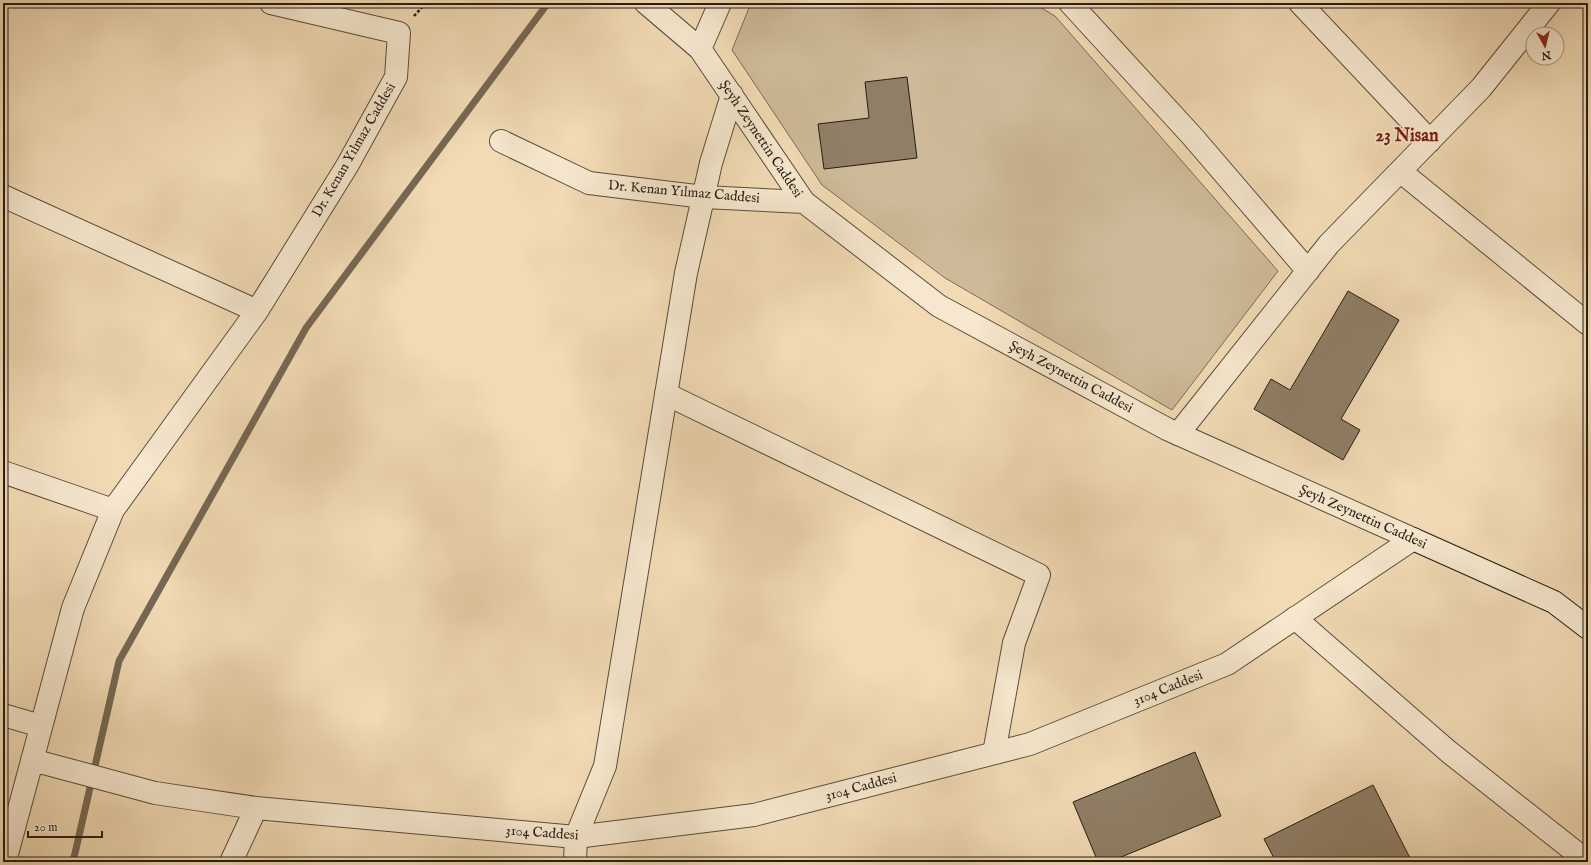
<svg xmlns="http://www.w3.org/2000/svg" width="1591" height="865" font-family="'IM FELL English',serif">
<rect width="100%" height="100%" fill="#f1dab4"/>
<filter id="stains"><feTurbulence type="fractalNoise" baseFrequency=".005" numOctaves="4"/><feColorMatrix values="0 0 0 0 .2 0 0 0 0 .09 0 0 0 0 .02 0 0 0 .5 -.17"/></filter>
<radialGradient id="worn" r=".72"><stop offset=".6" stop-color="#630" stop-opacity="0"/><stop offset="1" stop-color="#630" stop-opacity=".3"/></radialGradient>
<path fill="#ceba99" stroke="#7a6c56" d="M751 3H1033L1055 16 1278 271 1172 410 945 278 822 185 732 50Z"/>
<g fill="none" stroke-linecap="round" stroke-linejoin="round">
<path stroke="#766854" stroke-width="7" d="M73 862 119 661 306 328 548 3"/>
</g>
<path fill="#907f67" stroke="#261d14" d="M907 77 917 158 824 169 818 124 869 118 865 82Z
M1348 291 1399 320 1341 419 1360 430 1343 460 1254 409 1271 379 1290 390Z
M1195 752 1221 816 1109 862H1098L1073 802Z
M1373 785 1412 862H1276L1264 839Z"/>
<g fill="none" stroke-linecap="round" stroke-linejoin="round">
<g stroke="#594c3c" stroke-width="24">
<path id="minor" d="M1070 3 1192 136 1308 271
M1300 3 1430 141
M1400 171 1588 324
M3 196 257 311
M666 394 1039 575 1014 643 994 753
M1178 434 1329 244 1481 88 1549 3
M3 472 113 510
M1295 618 1449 752 1588 862
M3 715 41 726
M32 760 155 793 256 808
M3 862 7 854 73 608 113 510 257 311 347 166 396 77 399 33 271 3
M575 862 576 837"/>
</g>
<g stroke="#594c3c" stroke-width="24">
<path id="tertiary" d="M646 3 700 49 804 202 939 306 1167 429 1413 539
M700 49 720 3
M501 141 589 183 704 197 804 202
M576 837 605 766 686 273 711 163 732 95
M231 862 256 808 576 837 754 815 1030 744 1227 664 1413 539"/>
</g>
<g stroke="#261d14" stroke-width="24">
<path id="secondary" d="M1413 539 1554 602 1588 628"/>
</g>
<path stroke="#261d14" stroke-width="2.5" stroke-dasharray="3 2" stroke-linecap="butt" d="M414 16 426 3"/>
<use href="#minor" stroke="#f6e7ce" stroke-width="22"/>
<use href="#tertiary" stroke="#f6e7ce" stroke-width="22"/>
<use href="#secondary" stroke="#f6e7ce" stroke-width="22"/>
</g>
<g text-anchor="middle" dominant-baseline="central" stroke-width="3.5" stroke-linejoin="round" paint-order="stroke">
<g font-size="14" fill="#261d14" stroke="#f6e7ce">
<text transform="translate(761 139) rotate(56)">Şeyh Zeynettin Caddesi</text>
<text transform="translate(354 150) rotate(-60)">Dr. Kenan Yılmaz Caddesi</text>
<text transform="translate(684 192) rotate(5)">Dr. Kenan Yılmaz Caddesi</text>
<text transform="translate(1071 377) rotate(28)">Şeyh Zeynettin Caddesi</text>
<text transform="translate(1363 517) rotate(24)">Şeyh Zeynettin Caddesi</text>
<text transform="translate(1168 688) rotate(-22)">3104 Caddesi</text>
<text transform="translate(861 787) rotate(-15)">3104 Caddesi</text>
<text transform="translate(542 833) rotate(4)">3104 Caddesi</text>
</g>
<g font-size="18" font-weight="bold" fill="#7a1f14" stroke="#f6e7ce">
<text x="1407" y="136">23 Nisan</text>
</g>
</g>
<rect width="1591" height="865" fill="none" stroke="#f1dab4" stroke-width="16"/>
<rect x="4" y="4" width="1583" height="857" fill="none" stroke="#261d14" stroke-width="2"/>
<rect x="8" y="8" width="1575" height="849" fill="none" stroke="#261d14"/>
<g transform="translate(1545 46) rotate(172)"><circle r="19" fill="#f6e7ce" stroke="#a39684"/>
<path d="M0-3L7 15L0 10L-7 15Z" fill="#8f2418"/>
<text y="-6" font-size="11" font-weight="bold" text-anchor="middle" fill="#261d14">N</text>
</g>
<path d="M28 831v6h74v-6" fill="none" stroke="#261d14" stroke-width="2"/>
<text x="34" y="831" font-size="12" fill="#261d14" stroke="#f6e7ce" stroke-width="3" paint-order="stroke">20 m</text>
<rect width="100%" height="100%" filter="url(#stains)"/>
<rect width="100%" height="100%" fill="url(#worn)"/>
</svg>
